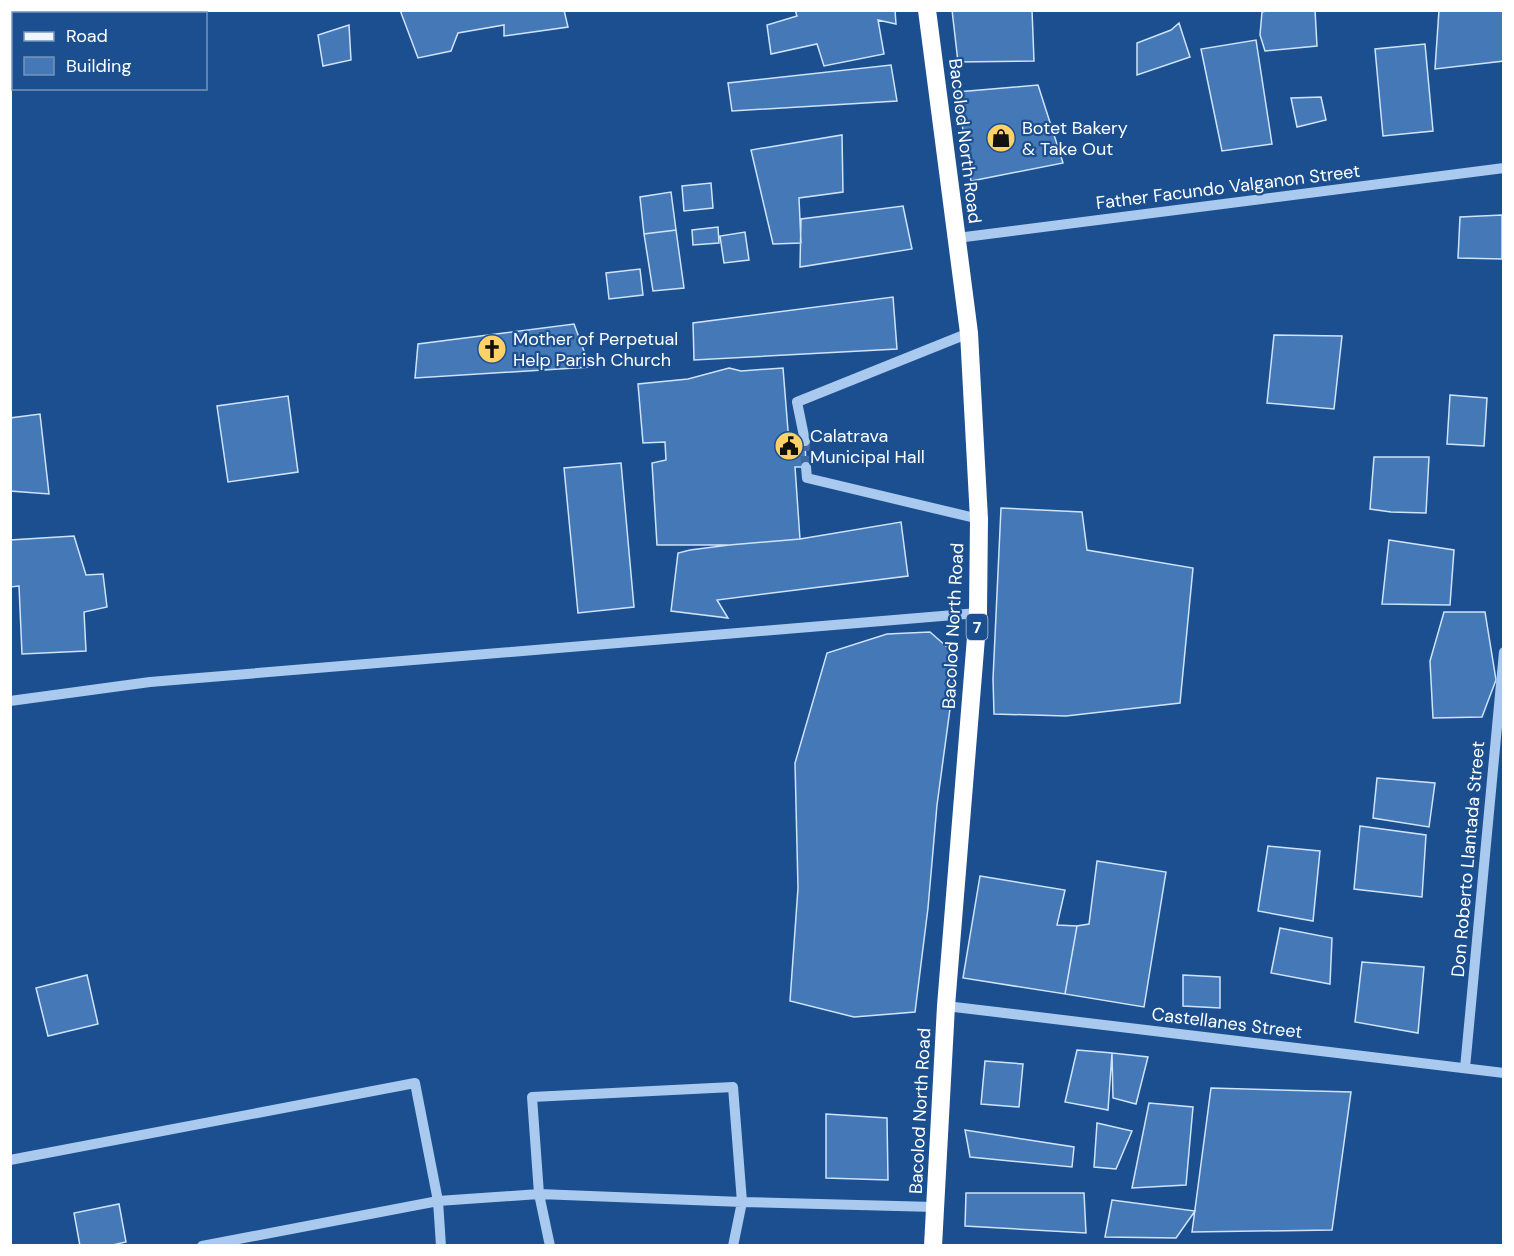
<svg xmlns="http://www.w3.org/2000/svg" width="1514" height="1256" font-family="'DM Sans',sans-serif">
<rect width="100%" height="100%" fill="#1b4f8f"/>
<path fill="#4478b7" stroke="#cfe3fa" stroke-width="1.5" d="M400 10H564L568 27 504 36V25L458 33 451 51 418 58Z
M795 10H895L896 24 878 20 884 54 824 66 817 44 771 54 767 25 797 16Z
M952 10H1032L1034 61 958 62Z
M1271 10H1315L1317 46 1265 51 1260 35 1262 12Z
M1439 10H1504V61L1435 69Z
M1179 23 1190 57 1137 75V43L1171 30Z
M349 25 351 60 323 66 318 35Z
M1256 40 1272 144 1222 151 1201 49Z
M1425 44 1433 131 1383 136 1375 49Z
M891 65 897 101 732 111 728 83Z
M1038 85 1063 163 971 181 957 92Z
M1321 97 1326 120 1297 127 1291 98Z
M842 135 843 192 799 198 801 243 773 244 751 150Z
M711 183 713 208 684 211 682 186Z
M671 192 676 230 644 234 640 197Z
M903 206 912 249 800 267 801 219Z
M1502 215V259L1458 258 1460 217Z
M718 227 719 243 693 245 692 230Z
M676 230 684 288 653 291 644 234Z
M745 232 749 260 724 263 720 236Z
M640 269 643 295 609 299 606 273Z
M893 297 897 349 694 360 693 323Z
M574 324 590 367 415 378 418 344Z
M1274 335 1342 336 1334 409 1267 403Z
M729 368 741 371 783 368 789 443 805 441 806 467H795L800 539 729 545H657L652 463 666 460 665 442 643 443 638 384 688 379Z
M1450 395 1487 398 1484 446 1447 444Z
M288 396 298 472 228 482 217 406Z
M40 414 49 494 10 491V418Z
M1374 457H1429L1426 513 1391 512 1370 509Z
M621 463 634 607 578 613 564 468Z
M1001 508 1082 512 1087 550 1193 568 1180 703 1066 716 994 714 993 679Z
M901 522 908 576 717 600 728 618 671 611 678 553 690 550 729 545 800 539Z
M74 536 86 575 103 574 107 607 84 612 86 651 22 654 19 586 10 587V540Z
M1389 540 1454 550 1450 605 1382 604Z
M1444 612H1485L1496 680 1482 717 1433 718 1430 661Z
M930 632 955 654 952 694 937 805 928 908 915 1012 854 1017 790 1001 798 888 795 763 827 653 887 634Z
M1377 778 1435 783 1429 827 1373 818Z
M1360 826 1426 835 1422 897 1354 889Z
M1268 846 1320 851 1313 921 1258 911Z
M1097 861 1166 872 1144 1007 1065 994 1077 926 1089 924Z
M980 876 1065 890 1057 925 1077 926 1065 994 963 978Z
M1280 928 1332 938 1330 984 1271 973Z
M1362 962 1424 967 1418 1033 1355 1022Z
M87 975 98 1024 48 1036 36 988Z
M1183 975 1220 977V1008L1183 1006Z
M1077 1050 1112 1053 1108 1110 1065 1102Z
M1112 1053 1148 1057 1136 1104 1113 1098Z
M985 1061 1023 1064 1019 1107 981 1104Z
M1211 1088 1351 1092 1332 1230 1192 1232Z
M1149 1103 1193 1107 1186 1185 1132 1188Z
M826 1114 887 1118 888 1180 826 1178Z
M1097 1123 1132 1131 1116 1169 1094 1167Z
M965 1130 1074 1147 1072 1167 970 1157Z
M966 1193H1084L1086 1233 965 1226Z
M1112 1200 1195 1211 1176 1238 1105 1237Z
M119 1204 126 1242 108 1246H80L74 1213Z"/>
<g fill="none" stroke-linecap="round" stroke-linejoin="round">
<path stroke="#3d69a0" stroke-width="10" stroke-dasharray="10 5" stroke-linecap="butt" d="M805 441 806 467"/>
<path stroke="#a9c9ee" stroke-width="10" d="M957 238 1504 168
M805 441 797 402 969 333
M806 467 807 478 979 519
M10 701 150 682 978 613
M946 1006 1504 1073
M1465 1068 1504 652
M10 1160 415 1083 438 1201 441 1246
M202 1246 438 1201 539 1194 742 1202 935 1207
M550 1246 539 1194 532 1097 733 1087 742 1202 733 1246"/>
<path stroke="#f0f6ff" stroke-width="15" d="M14 14 34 10"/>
<path stroke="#fff" stroke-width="18" d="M927 10 969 333 979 519 978 613 946 1006 933 1246"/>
</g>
<defs>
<g id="shop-disc" transform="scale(1.5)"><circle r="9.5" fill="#ffd166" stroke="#1b4f8f"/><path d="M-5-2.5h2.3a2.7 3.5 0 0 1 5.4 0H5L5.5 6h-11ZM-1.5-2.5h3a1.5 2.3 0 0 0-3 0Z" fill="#111"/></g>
<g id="church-disc" transform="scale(1.5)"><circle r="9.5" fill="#ffd166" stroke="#1b4f8f"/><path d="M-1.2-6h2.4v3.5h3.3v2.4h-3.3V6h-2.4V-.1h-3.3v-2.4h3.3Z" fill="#111"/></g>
<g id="civic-disc" transform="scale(1.5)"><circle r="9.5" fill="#ffd166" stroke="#1b4f8f"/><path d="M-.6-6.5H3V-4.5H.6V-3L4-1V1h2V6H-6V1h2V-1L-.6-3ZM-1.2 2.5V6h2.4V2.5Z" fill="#111"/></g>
</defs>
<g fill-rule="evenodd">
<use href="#shop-disc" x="1001" y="138"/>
<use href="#church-disc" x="492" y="349"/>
<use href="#civic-disc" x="789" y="446"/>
</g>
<g text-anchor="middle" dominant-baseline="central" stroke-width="4.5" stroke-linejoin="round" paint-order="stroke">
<rect fill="#1b4f8f" stroke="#bbcadd" stroke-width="1.5" x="966.5" y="614" width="21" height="26" rx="4.5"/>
<g font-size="16" font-weight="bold" fill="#fff">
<text x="977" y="627">7</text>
</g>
<g font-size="18" fill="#fff" stroke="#1b4f8f" text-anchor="start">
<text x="1022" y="128">Botet Bakery<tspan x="1022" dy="21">&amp; Take Out</tspan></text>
<text x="513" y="339">Mother of Perpetual<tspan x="513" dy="21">Help Parish Church</tspan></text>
<text x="810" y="436">Calatrava<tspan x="810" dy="21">Municipal Hall</tspan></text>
</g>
<g font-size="18" fill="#fff" stroke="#1b4f8f">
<text transform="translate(965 141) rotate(83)">Bacolod North Road</text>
<text transform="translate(1228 187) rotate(-7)">Father Facundo Valganon Street</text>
<text transform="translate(953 626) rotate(-87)">Bacolod North Road</text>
<text transform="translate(1468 859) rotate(-85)">Don Roberto Llantada Street</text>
<text transform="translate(1227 1023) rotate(7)">Castellanes Street</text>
<text transform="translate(920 1111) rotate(-87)">Bacolod North Road</text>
</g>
</g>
<rect width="1514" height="1256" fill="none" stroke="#ffffff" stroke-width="24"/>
<rect x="12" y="12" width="195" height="78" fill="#1b4f8f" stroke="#7695bc" stroke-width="1.5"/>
<rect x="24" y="32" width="30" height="9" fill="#f0f6ff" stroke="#7695bc" stroke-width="1.5"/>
<text x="66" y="42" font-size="18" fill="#ffffff">Road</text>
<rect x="24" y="57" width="30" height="18" fill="#4478b7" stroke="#7695bc" stroke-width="1.5"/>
<text x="66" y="72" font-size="18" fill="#ffffff">Building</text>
</svg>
